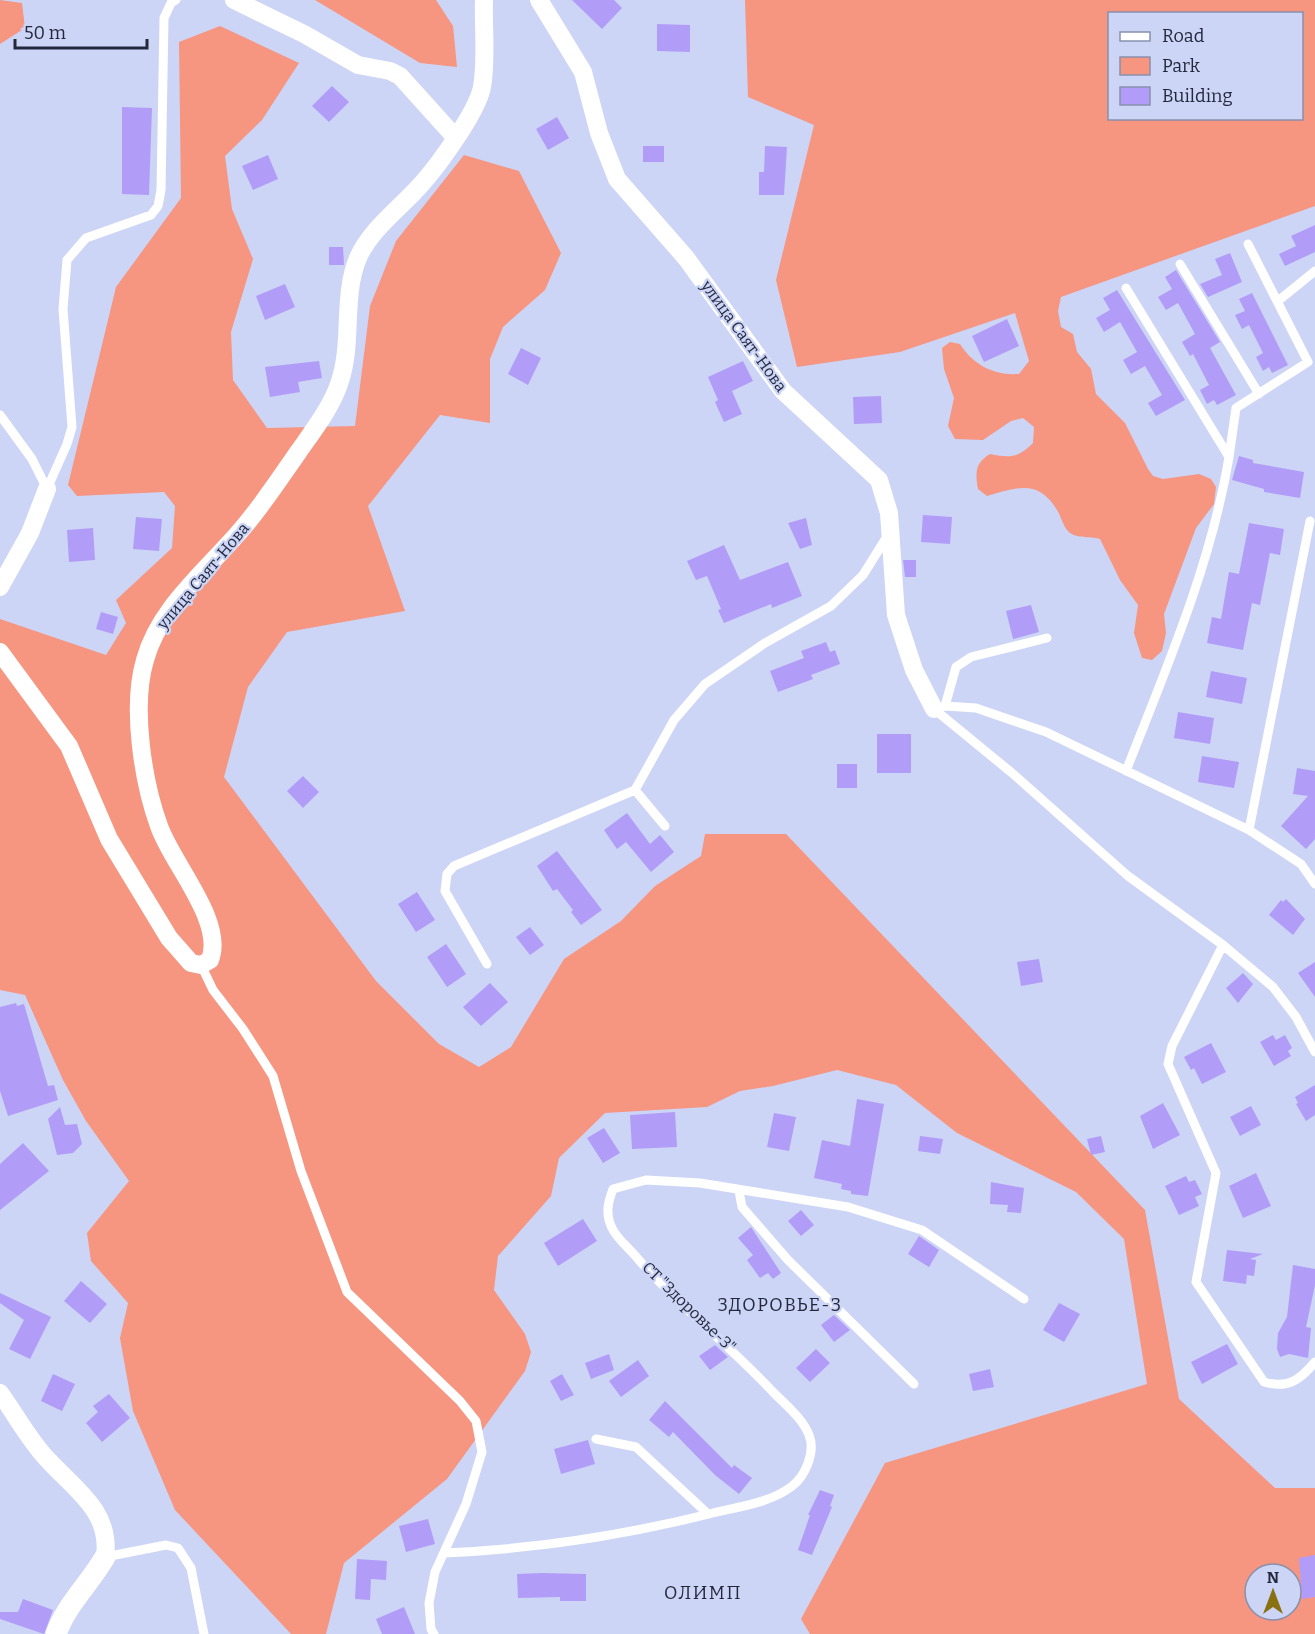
<svg xmlns="http://www.w3.org/2000/svg" width="1315" height="1634" font-family="Bitter,serif">
<rect width="100%" height="100%" fill="#ccd5f6"/>
<path fill="#f69580" fill-rule="evenodd" d="M0 0 22 3 25 28 0 44Z
M315 0H436L453 26 457 67 420 63Z
M745 0H1315V206L1061 297 1058 311 1061 327 1073 334 1077 352 1091 369 1096 394 1125 423 1148 469 1153 476 1163 479 1199 474 1211 479 1216 487 1214 504 1196 528 1164 614 1166 633 1162 651 1152 660 1142 658 1134 633 1138 605 1120 580 1100 539C1090 536 1075 539 1068 531 1063 526 1061 516 1057 510 1038 478 1016 488 987 496L978 489C975 473 975 463 990 454 1010 458 1018 458 1033 443L1034 427 1023 418 1011 421 983 440 955 439 948 426 954 398 944 369 942 348 950 342 960 344C973 365 995 376 1019 374L1029 361 1015 313 900 352 797 367 776 280 814 125 748 97ZM1110 14H1302V118H1110Z
M220 26 299 63 262 120 225 156 232 209 253 259 231 332 233 380 267 428 355 426 370 306 396 241 464 155 519 171 561 253 545 290 503 327 490 359V423L440 415 368 506 405 611 287 632 248 687 224 777 376 981 439 1044 479 1067 511 1047 564 959 621 921 655 886 701 856 705 834H786L1145 1210 1179 1399 1275 1488H1315V1634H810L801 1619 885 1463 1147 1384 1124 1239 1076 1192 957 1133 896 1085 837 1070 773 1086 740 1091 707 1107 605 1113 559 1158 551 1196 498 1256 494 1290 525 1334 531 1352 525 1371 447 1479 344 1563 326 1634H291L175 1510 133 1411 120 1338 128 1303 91 1261 87 1233 129 1181 86 1121 63 1080 25 995 0 990V619L106 655 126 623 116 600 172 548 175 506 164 492 77 496 68 485 116 287 181 198 179 42ZM1255 1574H1291V1610H1255Z"/>
<path fill="#b19df7" d="M572 0H614L622 8 602 29Z
M657 24 690 25V52L657 51Z
M332 86 349 102 329 122 312 106Z
M122 107 152 108 149 195 122 194Z
M557 117 569 138 548 150 536 129Z
M643 146H664V162H643Z
M765 146 787 147 784 195H759V172H764Z
M268 155 278 179 253 190 242 166Z
M1315 225V252L1285 266 1279 254 1296 246 1291 236Z
M329 247H343L344 265H329Z
M1230 253 1242 282 1208 297 1200 284 1222 275 1215 259Z
M1176 270 1220 342 1210 348 1236 395 1217 405 1214 400 1207 404 1200 390 1209 385 1193 354 1190 356 1182 342 1195 334 1178 303 1166 310 1158 297 1172 289 1165 277Z
M285 284 295 307 265 320 256 296Z
M1117 290 1185 400 1156 416 1148 403 1162 395 1145 366 1131 374 1123 360 1137 352 1120 322 1104 332 1096 318 1110 310 1103 298Z
M1252 293 1288 365 1272 373 1269 367 1263 371 1256 357 1263 353 1249 325 1242 329 1235 315 1245 311 1239 299Z
M1007 319 1019 346 984 362 972 336Z
M521 348 541 358 528 385 508 374Z
M319 361 322 378 298 382 300 392 270 397 265 367Z
M743 361 753 381 732 391 742 414 724 422 715 402 718 400 708 377Z
M881 396 882 423 854 424 853 397Z
M1239 456 1253 460V463L1304 472 1300 498 1264 492V489L1232 480Z
M923 515 952 517 950 544 921 542Z
M136 517 162 519 159 551 133 549Z
M806 518 812 545 800 549 788 523Z
M1249 523 1284 529 1280 555 1270 553 1260 605 1252 603 1243 650 1207 643 1212 617 1221 619 1229 572 1239 574Z
M93 528 95 560 69 562 67 530Z
M724 545 740 580 788 562 802 596 772 608 771 604 724 623 718 610 721 609 707 576 696 580 687 561Z
M903 560H916V577H905Z
M1031 605 1039 632 1013 639 1006 611Z
M101 612 118 617 113 634 96 629Z
M826 642 830 652 835 650 840 664 811 675 813 679 778 692 770 671 804 658 801 651Z
M1211 671 1247 678 1242 704 1206 697Z
M1178 712 1214 718 1210 744 1174 738Z
M877 734H911V773H877Z
M1202 756 1239 762 1234 788 1198 782Z
M837 764H857V788H837Z
M1297 768 1315 771V839L1306 849 1281 826 1308 796 1293 794Z
M303 776 319 792 303 808 287 791Z
M627 813 650 844 660 835 674 852 651 872 626 842 617 849 604 830Z
M557 851 602 910 581 925 571 912 573 910 557 889 553 891 537 866Z
M417 892 435 920 416 932 398 904Z
M1286 899 1305 919 1293 935 1269 915 1281 900 1283 902Z
M530 927 544 945 530 955 516 937Z
M446 944 466 974 447 987 427 957Z
M1039 959 1043 982 1021 986 1017 962Z
M1315 962V997L1298 973Z
M1243 973 1253 984 1238 1003 1226 988Z
M490 983 508 1002 481 1026 463 1007Z
M16 1003 17 1006 24 1004 48 1086 54 1085 58 1100 8 1116 0 1091V1007Z
M1273 1035 1276 1040 1285 1035 1292 1048 1288 1051 1291 1056 1274 1066 1260 1042Z
M1211 1043 1226 1072 1202 1084 1194 1068 1191 1070 1184 1057Z
M1315 1085V1115L1306 1121 1296 1104 1298 1103 1295 1097Z
M857 1099 884 1104 868 1196 851 1194V1191L841 1189 842 1184 814 1178 822 1140 850 1146Z
M1163 1103 1180 1135 1153 1149 1140 1116Z
M1251 1106 1261 1125 1240 1136 1230 1117Z
M60 1107 65 1125 77 1124 82 1144 73 1153 57 1155 48 1119Z
M675 1112 677 1147 632 1149 630 1115Z
M774 1113 796 1117 789 1151 767 1147Z
M604 1128 620 1153 603 1163 587 1138Z
M920 1136 943 1139 940 1154 918 1151Z
M1101 1136 1105 1152 1091 1155 1087 1139Z
M23 1143 49 1171 0 1210V1164Z
M1256 1173 1271 1206 1243 1218 1229 1186Z
M1186 1176 1189 1182 1195 1180 1202 1194 1195 1197 1199 1206 1179 1215 1165 1186Z
M991 1182 1024 1188 1021 1213 1007 1212 1008 1205 990 1204Z
M801 1210 814 1225 801 1236 788 1221Z
M583 1219 597 1241 558 1266 544 1243Z
M751 1227 781 1273 773 1279 768 1273 760 1278 747 1260 753 1255 738 1238Z
M919 1236 939 1250 929 1267 908 1254Z
M1227 1250 1263 1254 1250 1259 1256 1260 1254 1276 1247 1275 1246 1284 1223 1281Z
M1293 1265 1315 1269V1285L1306 1327 1311 1328 1308 1358 1289 1354 1280 1357 1277 1349 1278 1333 1287 1317Z
M81 1281 107 1304 90 1323 64 1301Z
M0 1293 51 1317 30 1359 9 1349 24 1320 0 1303Z
M1059 1303 1080 1314 1064 1342 1043 1330Z
M834 1315 850 1330 834 1342 821 1325Z
M1227 1344 1238 1364 1202 1384 1191 1362Z
M715 1345 728 1357 710 1370 699 1356Z
M816 1349 830 1363 810 1382 796 1368Z
M609 1354 614 1370 591 1379 585 1363Z
M638 1360 649 1376 621 1397 609 1381Z
M990 1369 994 1387 973 1391 969 1374Z
M53 1374 75 1384 62 1411 41 1401Z
M562 1374 574 1395 561 1401 550 1381Z
M109 1394 130 1418 102 1442 86 1423 98 1412 93 1406Z
M665 1401 732 1468 734 1465 752 1478 739 1494 715 1475 673 1432 669 1437 649 1420Z
M588 1440 595 1464 561 1474 554 1449Z
M820 1490 834 1495 830 1506 832 1507 812 1555 798 1550 810 1515H808Z
M428 1519 435 1544 406 1552 399 1526Z
M1315 1555V1597L1302 1599 1299 1558Z
M357 1559 387 1561 386 1580 371 1579 370 1600 355 1599Z
M542 1573 586 1574V1601H560V1597L518 1598 517 1574Z
M23 1599 53 1610 44 1634 0 1619V1612H18Z
M404 1607 415 1634H382L376 1619Z"/>
<g fill="none" stroke-linecap="round" stroke-linejoin="round">
<path stroke="#fff" stroke-width="9" d="M1180 264 1259 394
M1126 288 1229 457C1211 565 1166 669 1126 771
M1278 301 1315 271
M0 415 32 459 47 489
M1229 457 1236 408 1308 362 1248 244
M47 489 67 444 72 427 63 309 67 260 86 238 151 215 158 206 161 190 164 18 171 3 176 0
M945 706 956 667 971 657 1047 638
M934 709 1012 773 1128 876 1223 945 1273 987 1296 1017 1315 1052
M934 709 945 706 976 708 1046 732 1249 830 1301 864 1315 884
M665 826 635 790 674 720 705 684 765 643 831 606 863 575 888 535
M1249 830 1310 521
M1223 945 1172 1046 1168 1064 1216 1173 1196 1282 1264 1382C1288 1389 1300 1380 1315 1362
M487 964 445 891 447 874 454 866 635 790
M201 965 213 990 243 1029 273 1076 301 1171 347 1292 460 1401 476 1421 482 1452 466 1504 435 1572 429 1603 431 1629 434 1634
M739 1191 742 1207 788 1260 914 1384
M596 1439 636 1447 708 1514
M444 1553C535 1549 621 1536 709 1514 735 1507 768 1504 791 1487 805 1477 816 1452 809 1435 803 1419 786 1405 774 1393 730 1346 680 1307 638 1259 630 1249 617 1239 612 1228 605 1214 608 1202 613 1189L646 1180 700 1183 848 1207 922 1230 1024 1299
M105 1557 166 1545 178 1548 191 1568 204 1634"/>
<path stroke="#fff" stroke-width="18" d="M234 0 304 34 358 65 390 71 400 76 455 137
M539 0 583 72 599 133 617 179 686 258 783 391 879 480 889 513 896 615 914 670 934 709
M0 587 30 533 47 489
M0 652 69 746 109 839 169 938 191 963 201 965 210 960C225 921 172 864 159 826 143 782 131 707 145 660 159 608 206 571 241 530 262 506 280 478 299 451 313 431 333 405 340 381 353 342 342 296 358 258 369 232 396 211 414 192 434 172 477 113 482 87 487 59 483 28 484 0
M0 1393C16 1415 30 1442 49 1461 77 1491 111 1512 105 1557"/>
<path stroke="#fff" stroke-width="21" d="M56 1634C66 1605 90 1583 105 1557"/>
</g>
<g text-anchor="middle" dominant-baseline="central" stroke-width="4.5" stroke-linejoin="round" paint-order="stroke">
<g font-size="16" fill="#23283d" stroke="#ccd5f6">
<text transform="translate(744 336) rotate(54)">улица Саят-Нова</text>
<text transform="translate(203 576) rotate(-50)">улица Саят-Нова</text>
<text transform="translate(689 1307) rotate(44)">СТ "Здоровье-3"</text>
</g>
<g font-size="18" letter-spacing="1.5" fill="#23283d" stroke="#ccd5f6">
<text x="780" y="1305">ЗДОРОВЬЕ-3</text>
<text x="703" y="1593">ОЛИМП</text>
</g>
</g>
<rect x="1108" y="12" width="195" height="108" fill="#ccd5f6" stroke="#8890ac" stroke-width="1.5"/>
<rect x="1120" y="32" width="30" height="9" fill="#ffffff" stroke="#8890ac" stroke-width="1.5"/>
<text x="1162" y="42" font-size="18" fill="#23283d">Road</text>
<rect x="1120" y="57" width="30" height="18" fill="#f69580" stroke="#8890ac" stroke-width="1.5"/>
<text x="1162" y="72" font-size="18" fill="#23283d">Park</text>
<rect x="1120" y="87" width="30" height="18" fill="#b19df7" stroke="#8890ac" stroke-width="1.5"/>
<text x="1162" y="102" font-size="18" fill="#23283d">Building</text>
<g transform="translate(1273 1592)"><circle r="28" fill="#ccd5f6" stroke="#8890ac" stroke-width="1.5"/>
<path d="M0-4.5L10 22L0 15L-10 22Z" fill="#897112"/>
<text y="-9" font-size="16" font-weight="bold" text-anchor="middle" fill="#23283d">N</text>
</g>
<path d="M15 39v9h132v-9" fill="none" stroke="#23283d" stroke-width="3"/>
<text x="24" y="39" font-size="18" fill="#23283d" stroke="#ccd5f6" stroke-width="4.5" paint-order="stroke">50 m</text>
</svg>
